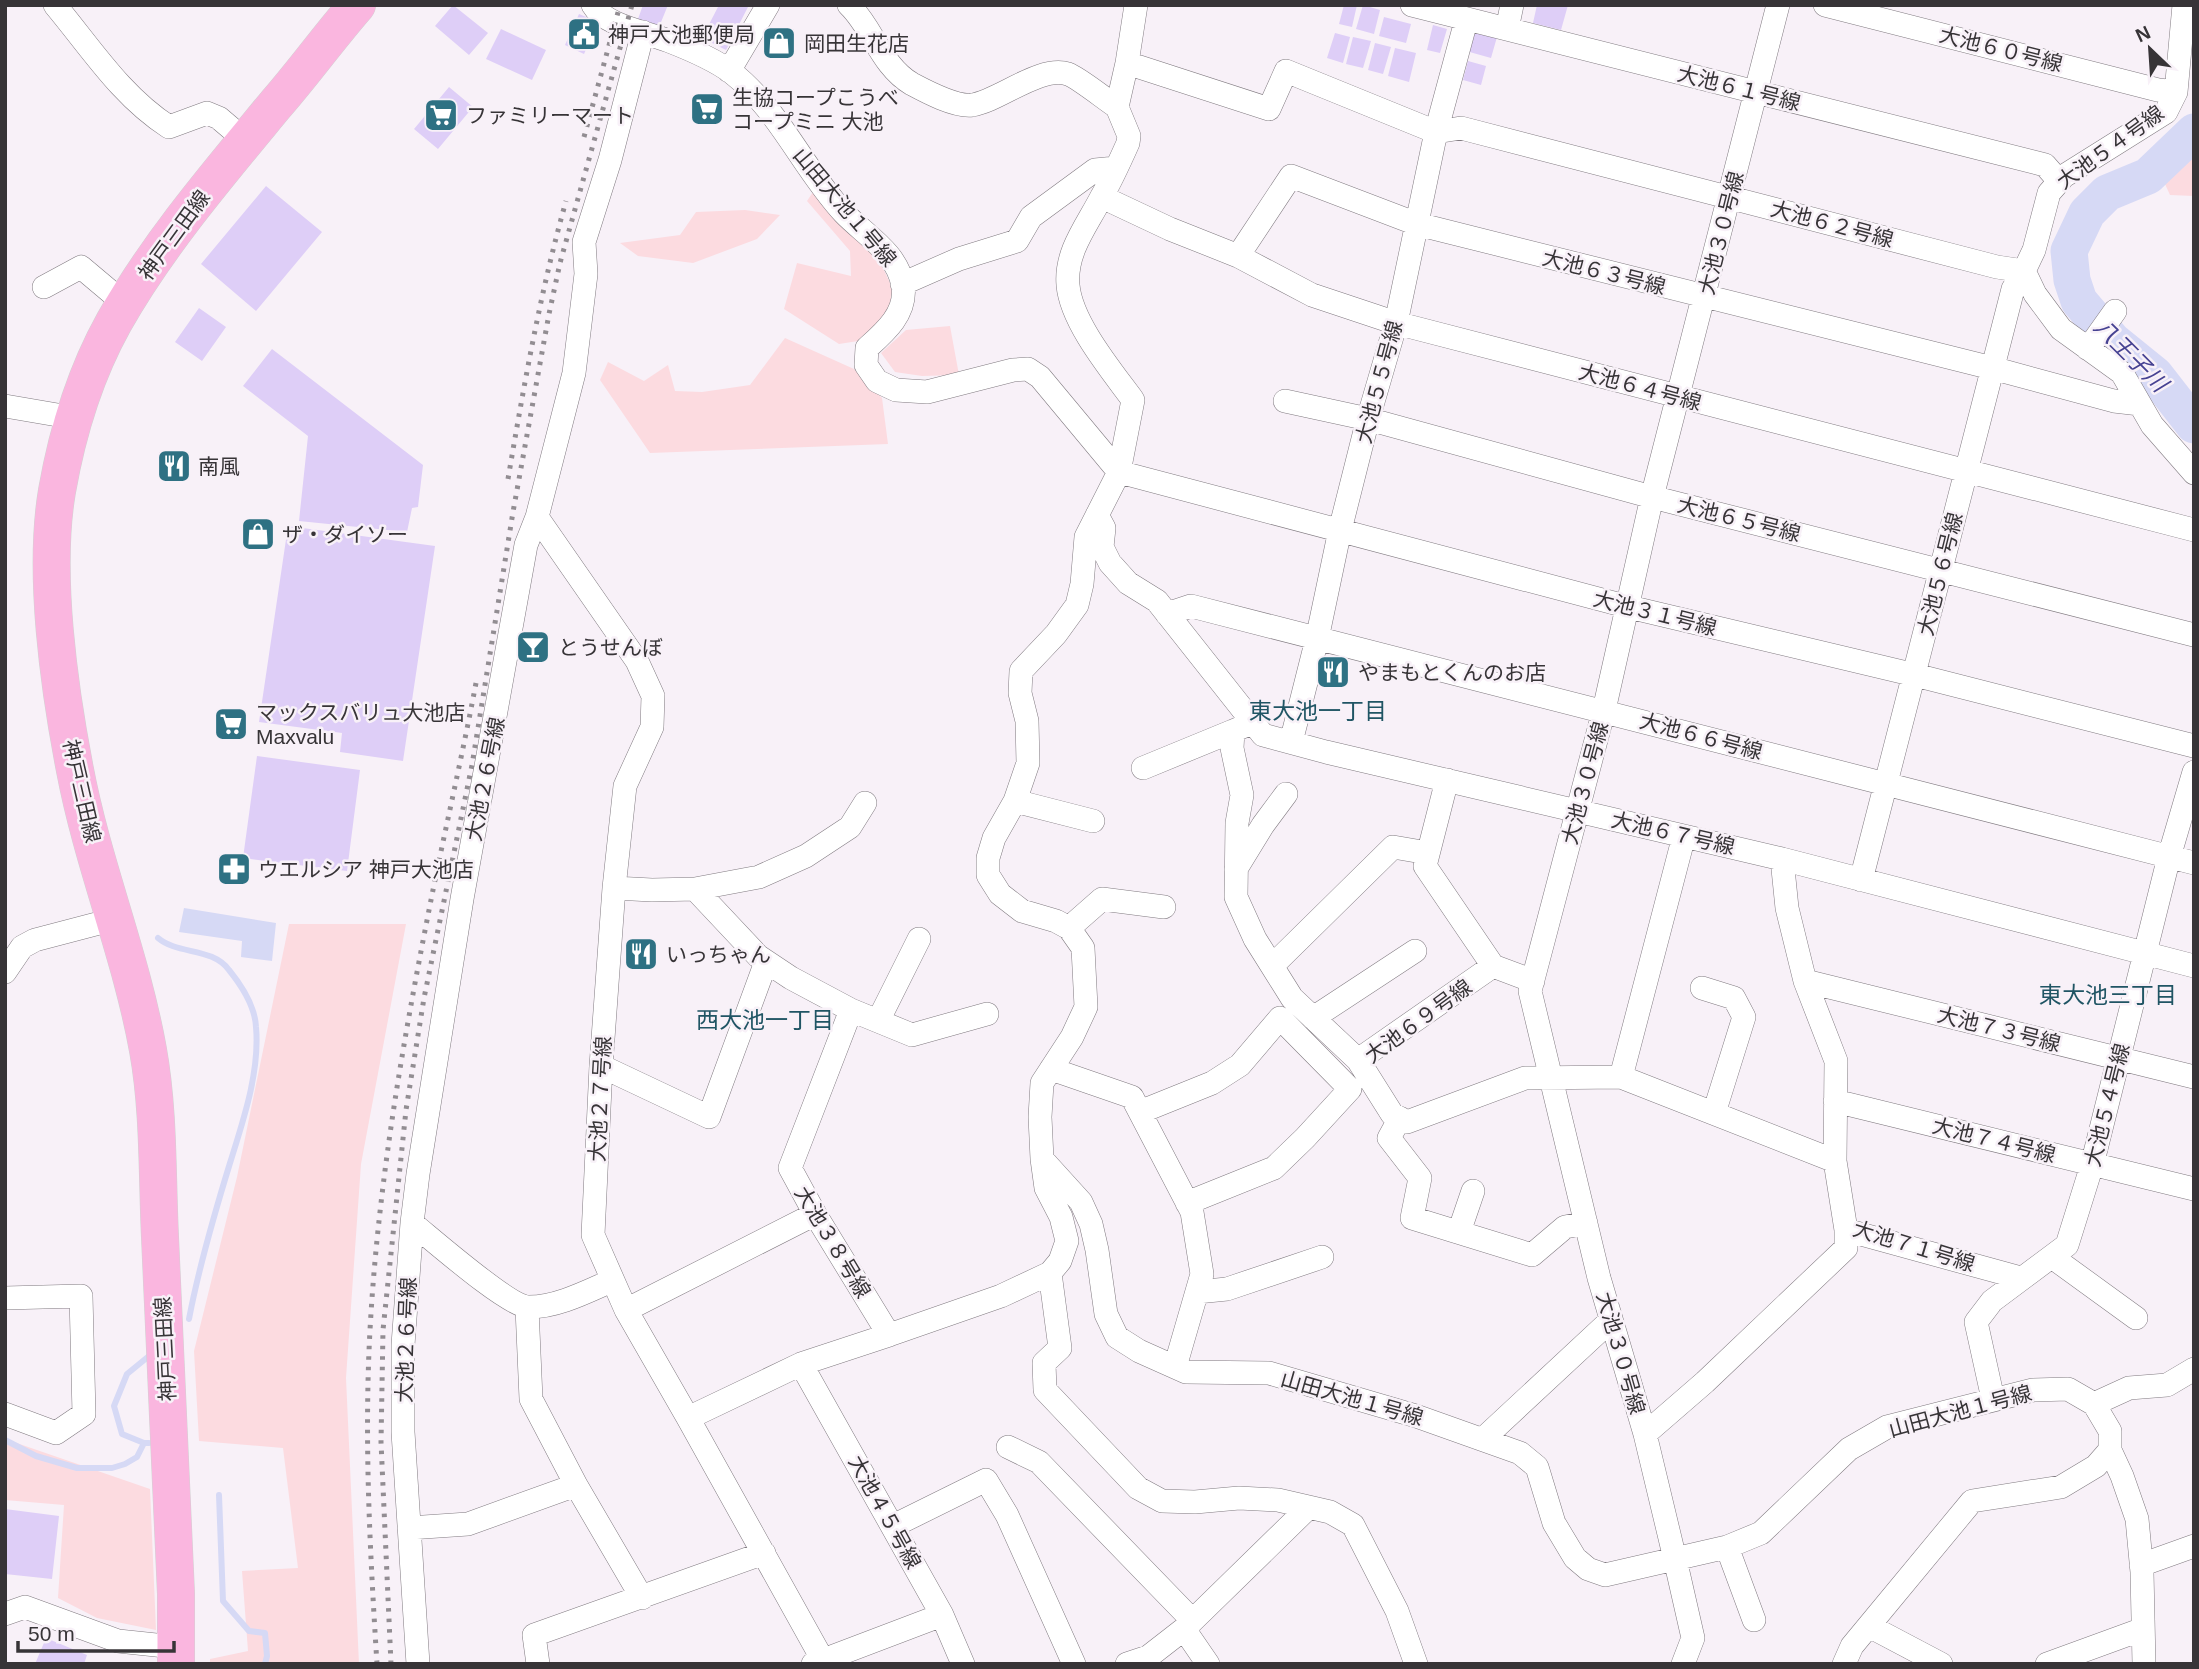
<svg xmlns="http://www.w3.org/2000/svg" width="2199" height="1669" font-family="Arial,'Noto Sans JP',sans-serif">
<rect width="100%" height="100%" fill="#f8f1f8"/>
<path fill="#fcdbe0" d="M2194 141V196L2170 195 2160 173Z
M815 189 882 266 898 300 871 339 839 344 784 309 797 263 851 276 850 251 807 201Z
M745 210 780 215 757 239 693 263 638 256 620 243 680 235 696 212Z
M950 326 959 375 922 376 895 372 881 353 906 330Z
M785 338 854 369 882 398 888 444 650 453 600 380 608 362 644 381 668 365 675 391 702 392 750 385Z
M289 924H406L361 1164 346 1378 359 1664H210V1659L248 1651 242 1571 298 1568 283 1448 199 1441 194 1351 237 1177Z
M5 1439 150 1489 156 1630 97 1618 58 1598 64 1505 5 1500Z"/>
<path fill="#d6d9f5" d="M184 908 276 923 272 961 241 957 242 941 179 932Z"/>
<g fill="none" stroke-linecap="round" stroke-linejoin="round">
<path stroke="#d6d9f5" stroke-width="6" d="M158 938C178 955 212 947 229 970 242 986 255 1006 256 1027 260 1072 243 1121 230 1163 214 1215 199 1266 189 1319
M5 1440 36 1456 77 1468H112L125 1464 137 1457 144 1443
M149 1443H144L122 1434 114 1406 127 1374 149 1356
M219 1495 223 1601 249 1631 265 1633 267 1656 265 1664"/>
<path stroke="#d6d9f5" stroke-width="37" d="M2194 132 2148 176 2107 193 2087 213 2069 251 2072 280 2079 301 2113 341 2155 375 2194 425"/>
</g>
<path fill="#decef7" d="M453 5 488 33 469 55 435 26Z
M643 5H668L659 27 638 19Z
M719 5H749L726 50 702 38Z
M1344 5H1357L1352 27 1339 24Z
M1363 5 1380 10 1374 34 1356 29Z
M1537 5H1568L1561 30 1533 23Z
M579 14 598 22 584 54 565 45Z
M1384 17 1411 24 1406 43 1379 36Z
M1433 25 1447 29 1440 53 1427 50Z
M501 29 546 50 532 80 486 59Z
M1472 30 1497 37 1491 58 1466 51Z
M1335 33 1350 37 1343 63 1327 58Z
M1353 37 1371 41 1363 68 1346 64Z
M1375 43 1391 47 1383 74 1368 70Z
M1395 48 1416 53 1409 82 1388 76Z
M1468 61 1486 66 1481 85 1463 80Z
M449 87 473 107 438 149 414 129Z
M266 186 322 232 256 311 201 264Z
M199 308 226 327 202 361 175 342Z
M272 349 423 465 418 507 412 508 407 532 299 521 308 436 243 386Z
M288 526 435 546 403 761 340 752 342 733 259 722Z
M257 756 360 770 347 871 243 858Z
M5 1509 59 1516 52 1579 5 1574Z
M46 1638 87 1655 84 1664H35Z"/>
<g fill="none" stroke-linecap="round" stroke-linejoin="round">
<g stroke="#817b81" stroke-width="24">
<path id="minor" d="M55 5C91 48 121 96 169 127L207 113 219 118 246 141
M593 5C605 26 647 32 669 41 687 48 715 60 731 72 779 109 803 169 844 213 865 235 898 253 903 286 907 313 885 332 867 348L866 365 877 381 896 390 927 392 1013 370 1028 369 1040 377 1119 472 1086 537 1082 584 1077 605 1056 634 1021 671 1020 693 1027 721 1028 763 1015 801 994 838 988 858V875L1000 894 1022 911 1056 921 1069 928 1083 948 1086 1007 1072 1037 1042 1083 1040 1117 1042 1159 1081 1202 1091 1224 1097 1250 1106 1314 1117 1337 1139 1351 1186 1372 1269 1373 1416 1416 1520 1453 1537 1467 1554 1523 1575 1558 1588 1569 1605 1575 1727 1547 1761 1533 1849 1449 1887 1427 2033 1390 2068 1389 2094 1404 2129 1388 2167 1385 2194 1369
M849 5C873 28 881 66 912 84 927 92 955 107 972 105 999 101 1040 65 1068 74 1079 78 1106 100 1117 107
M1136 5 1127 63 1117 107 1129 136 1128 143C1120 161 1112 179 1102 196 1088 224 1065 251 1068 285 1071 322 1111 370 1133 400L1119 472 1629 607 1915 675 2194 746
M1412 5 2045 165 2059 181
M1825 5 2158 90 2176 92
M2184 5 2176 92 2166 112 2064 176 2049 193 2034 250 2024 271 2035 294 2061 329 2122 373 2152 425 2194 473
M1507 29 1512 5
M1127 63 1269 109 1286 71 1436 132 1461 128 1997 267 2024 271 2013 289 1861 880
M729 71 768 5
M1102 197 1170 229 1238 256 1312 295 1396 323 2194 530
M1238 256 1291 176 1417 224 1992 368 2114 401 2140 404
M902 284 959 259 1017 241 1031 217 1095 170 1116 168
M44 287 81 267 125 304
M2088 349 2115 311
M1285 401 1368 419 1652 497 2194 635
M5 406 75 418
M1097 515 1104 528 1102 547 1110 563 1128 583 1157 601 1263 735 1326 752 1782 859 2194 966
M537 517 637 661 653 696 652 727 625 786 614 888 601 1066 593 1235 626 1310 688 1418 825 1664
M1167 614 1191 606 2194 863
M1254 722 1233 731 1232 748 1242 795 1237 823 1236 897 1255 939 1292 998 1358 1060
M1291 742 1317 639 1340 530 1368 419 1396 323 1436 132 1466 21
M1143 768 1233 731
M1447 780 1425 866 1493 966 1358 1060 1392 1114 1407 1122 1525 1078 1621 1077
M1015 801 1093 821
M1684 836 1621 1077 1835 1161
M1782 859 1787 908 1805 981 1836 1061 1835 1161 1846 1230 2021 1278
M1236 869 1263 825 1286 794
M614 888 652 890 695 889 758 956 791 978 851 1010 790 1168 815 1214 889 1335 801 1364 688 1418
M695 889 759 877 806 856 850 827 865 803
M1069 928 1102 899 1164 907
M1272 966 1393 847 1428 853
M1493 966 1533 981
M5 972 22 947 35 940 115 919
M1805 981 2194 1077
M1702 988 1734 998 1744 1017 1714 1113
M851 1010 912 1035 987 1014
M1313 1018 1415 951
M878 1021 919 939
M601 1066 709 1117 766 962
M1051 1069 1132 1097 1192 1212 1202 1274 1175 1367
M1835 1101 2194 1189
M1140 1112 1212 1083 1240 1065 1280 1018 1350 1089 1305 1138 1274 1168 1187 1203
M1400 1118 1389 1138 1420 1178 1412 1218 1532 1255 1565 1227 1586 1223
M412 1223C432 1239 509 1307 529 1307 557 1307 586 1292 611 1281
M1459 1232 1473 1191
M2052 1257 2136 1318
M1050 1273 1060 1348 1044 1363 1045 1390 1138 1488 1162 1501 1195 1502 1239 1498 1278 1500 1330 1512 1353 1525 1397 1611 1416 1664
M1197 1292 1227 1289 1322 1257
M5 1298 81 1296 84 1414 56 1433 5 1414
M527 1308 531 1399 576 1485 642 1598
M626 1310 815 1214
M889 1335 1001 1296 1050 1273 1060 1261 1067 1241 1061 1217 1046 1188 1042 1159
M801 1364 942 1615 963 1664
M1993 1399 1976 1322 1992 1301 2067 1245 2092 1165 2169 857 2194 772
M2094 1404 2110 1431V1450L2122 1476 2137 1519 2142 1572 2144 1664
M1645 1434 1705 1382 1846 1248V1230
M1483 1439 1611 1320
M1008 1447 1039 1462 1192 1620
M893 1526 986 1480 1007 1515 1074 1664
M409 1528 468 1524 576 1485
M1727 1547 1754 1620
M2141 1565 2194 1546
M5 1614 25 1607 118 1641 175 1647
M1869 1626 1941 1664
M1184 1629 1208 1664
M418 1664 403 1432V1345L412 1223 418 1174 462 899 526 545 537 517 574 373 586 274 584 242 610 160 643 32
M538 1664 534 1635 764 1553
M813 1664 942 1615
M1127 1664 1148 1657 1184 1629 1309 1507
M1683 1664 1693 1638 1675 1559 1645 1434 1599 1278 1530 991 1604 710 1652 497 1778 5
M1844 1664 1852 1646 1972 1501 2061 1487 2096 1466 2110 1450
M2047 1664 2143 1629"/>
</g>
<g stroke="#d3d2d3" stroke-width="38">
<path id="primary" d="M176 1664V1594C170 1475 165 1356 160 1237 157 1175 159 1111 148 1050 131 955 93 865 75 770 59 688 43 573 57 491 67 434 85 374 114 322 158 244 219 173 276 104 304 72 329 37 357 5"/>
</g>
<use href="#minor" stroke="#fff" stroke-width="23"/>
<use href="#primary" stroke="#fab6df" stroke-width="37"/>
<path stroke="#928d92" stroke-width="5" stroke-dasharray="3.5 7" stroke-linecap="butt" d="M584 137 620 5
M508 479C524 385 540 293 566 201
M377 1664C370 1553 364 1441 370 1330 378 1183 404 1035 433 890 447 821 463 752 476 683
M391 1664 381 1442 383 1330 406 1110 424 998 472 765 513 512 549 314 560 263 632 5"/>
</g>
<defs>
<g id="civic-square" transform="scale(1.75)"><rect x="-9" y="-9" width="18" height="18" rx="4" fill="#2e7183" stroke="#f8f1f8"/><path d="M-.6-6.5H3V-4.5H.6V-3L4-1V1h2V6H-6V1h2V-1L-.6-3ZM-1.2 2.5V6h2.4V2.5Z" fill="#fff"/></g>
<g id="shop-square" transform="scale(1.75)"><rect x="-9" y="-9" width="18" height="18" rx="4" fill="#2e7183" stroke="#f8f1f8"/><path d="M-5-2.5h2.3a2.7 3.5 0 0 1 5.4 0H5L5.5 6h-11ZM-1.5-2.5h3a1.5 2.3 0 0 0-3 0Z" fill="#fff"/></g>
<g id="supermarket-square" transform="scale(1.75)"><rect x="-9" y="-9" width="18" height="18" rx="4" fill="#2e7183" stroke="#f8f1f8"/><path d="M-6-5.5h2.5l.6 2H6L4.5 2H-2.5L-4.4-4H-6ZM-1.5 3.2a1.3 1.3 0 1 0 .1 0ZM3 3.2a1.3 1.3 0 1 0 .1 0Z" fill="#fff"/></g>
<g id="restaurant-square" transform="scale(1.75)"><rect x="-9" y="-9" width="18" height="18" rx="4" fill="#2e7183" stroke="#f8f1f8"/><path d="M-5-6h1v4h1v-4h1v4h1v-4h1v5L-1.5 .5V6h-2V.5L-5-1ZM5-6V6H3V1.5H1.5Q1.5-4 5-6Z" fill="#fff"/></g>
<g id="bar-square" transform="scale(1.75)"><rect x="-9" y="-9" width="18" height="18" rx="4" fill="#2e7183" stroke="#f8f1f8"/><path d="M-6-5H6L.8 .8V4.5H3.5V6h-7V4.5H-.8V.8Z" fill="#fff"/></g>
<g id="pharmacy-square" transform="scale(1.75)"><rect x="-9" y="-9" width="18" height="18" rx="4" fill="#2e7183" stroke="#f8f1f8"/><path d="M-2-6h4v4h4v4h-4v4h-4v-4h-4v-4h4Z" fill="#fff"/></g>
</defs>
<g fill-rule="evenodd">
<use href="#civic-square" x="584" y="34"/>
<use href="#shop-square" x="779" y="43"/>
<use href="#supermarket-square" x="707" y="109"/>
<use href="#supermarket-square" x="441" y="115"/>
<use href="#restaurant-square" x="174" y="466"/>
<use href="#shop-square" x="258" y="534"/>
<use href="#bar-square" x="533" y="647"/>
<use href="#restaurant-square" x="1333" y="672"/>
<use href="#supermarket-square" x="231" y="724"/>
<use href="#pharmacy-square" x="234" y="869"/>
<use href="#restaurant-square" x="641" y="954"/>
</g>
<g text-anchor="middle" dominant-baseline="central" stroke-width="5" stroke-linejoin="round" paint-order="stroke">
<g font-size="21" fill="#373437" stroke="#f8f1f8" text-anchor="start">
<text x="608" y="34">神戸大池郵便局</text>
<text x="804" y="43">岡田生花店</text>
<text x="732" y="97">生協コープこうべ<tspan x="732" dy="24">コープミニ 大池</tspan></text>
<text x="466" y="115">ファミリーマート</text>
<text x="198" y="466">南風</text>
<text x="282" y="534">ザ・ダイソー</text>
<text x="558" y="647">とうせんぼ</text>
<text x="1358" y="672">やまもとくんのお店</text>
<text x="256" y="712">マックスバリュ大池店<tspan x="256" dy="24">Maxvalu</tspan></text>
<text x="258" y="869">ウエルシア 神戸大池店</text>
<text x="666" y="954">いっちゃん</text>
</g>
<g font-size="21" fill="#373437" stroke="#f8f1f8">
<text transform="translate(2001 49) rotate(14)">大池６０号線</text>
<text transform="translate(1739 88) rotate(14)">大池６１号線</text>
<text transform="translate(2110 147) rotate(-36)">大池５４号線</text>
<text transform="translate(845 207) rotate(50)">山田大池１号線</text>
<text transform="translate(1832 224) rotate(15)">大池６２号線</text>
<text transform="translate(1721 233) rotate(-76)">大池３０号線</text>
<text transform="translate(174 235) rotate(-54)">神戸三田線</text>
<text transform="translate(1604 272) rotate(14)">大池６３号線</text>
<text transform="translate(1379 382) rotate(-75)">大池５５号線</text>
<text transform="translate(1640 387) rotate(15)">大池６４号線</text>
<text transform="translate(1739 519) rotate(14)">大池６５号線</text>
<text transform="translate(1940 574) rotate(-76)">大池５６号線</text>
<text transform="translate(1655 613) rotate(14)">大池３１号線</text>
<text transform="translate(1701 736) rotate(15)">大池６６号線</text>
<text transform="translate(485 779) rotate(-79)">大池２６号線</text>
<text transform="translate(1585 783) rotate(-75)">大池３０号線</text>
<text transform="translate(82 791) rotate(77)">神戸三田線</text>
<text transform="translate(1673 833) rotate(13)">大池６７号線</text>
<text transform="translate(1418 1021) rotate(-36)">大池６９号線</text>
<text transform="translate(1999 1029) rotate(14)">大池７３号線</text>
<text transform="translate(600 1099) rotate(-87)">大池２７号線</text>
<text transform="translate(2107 1105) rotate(-76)">大池５４号線</text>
<text transform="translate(1994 1140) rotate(14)">大池７４号線</text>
<text transform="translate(833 1242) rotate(59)">大池３８号線</text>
<text transform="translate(1914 1246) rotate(17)">大池７１号線</text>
<text transform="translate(406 1340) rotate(-88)">大池２６号線</text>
<text transform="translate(165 1349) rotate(-93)">神戸三田線</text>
<text transform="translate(1621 1353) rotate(74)">大池３０号線</text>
<text transform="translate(1352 1398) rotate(16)">山田大池１号線</text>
<text transform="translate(1960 1411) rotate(-15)">山田大池１号線</text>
<text transform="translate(885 1512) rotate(61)">大池４５号線</text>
</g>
<g font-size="23" font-style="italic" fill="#464292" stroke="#f8f1f8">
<text transform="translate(2131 355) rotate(45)">八王子川</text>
</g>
<g font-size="23" fill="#205564" stroke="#f8f1f8">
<text x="1318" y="711">東大池一丁目</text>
<text x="2108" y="995">東大池三丁目</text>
<text x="765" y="1020">西大池一丁目</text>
</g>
</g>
<rect width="2199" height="1669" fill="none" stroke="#373437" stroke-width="14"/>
<g transform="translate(2150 49) rotate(335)" stroke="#f8f1f8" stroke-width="5" paint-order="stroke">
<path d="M0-5L12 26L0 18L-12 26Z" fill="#373437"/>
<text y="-10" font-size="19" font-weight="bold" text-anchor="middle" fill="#373437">N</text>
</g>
<path d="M18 1641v10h156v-10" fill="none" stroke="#373437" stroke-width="3.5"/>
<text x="28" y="1641" font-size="21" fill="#373437" stroke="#f8f1f8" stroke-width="5" paint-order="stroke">50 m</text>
</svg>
